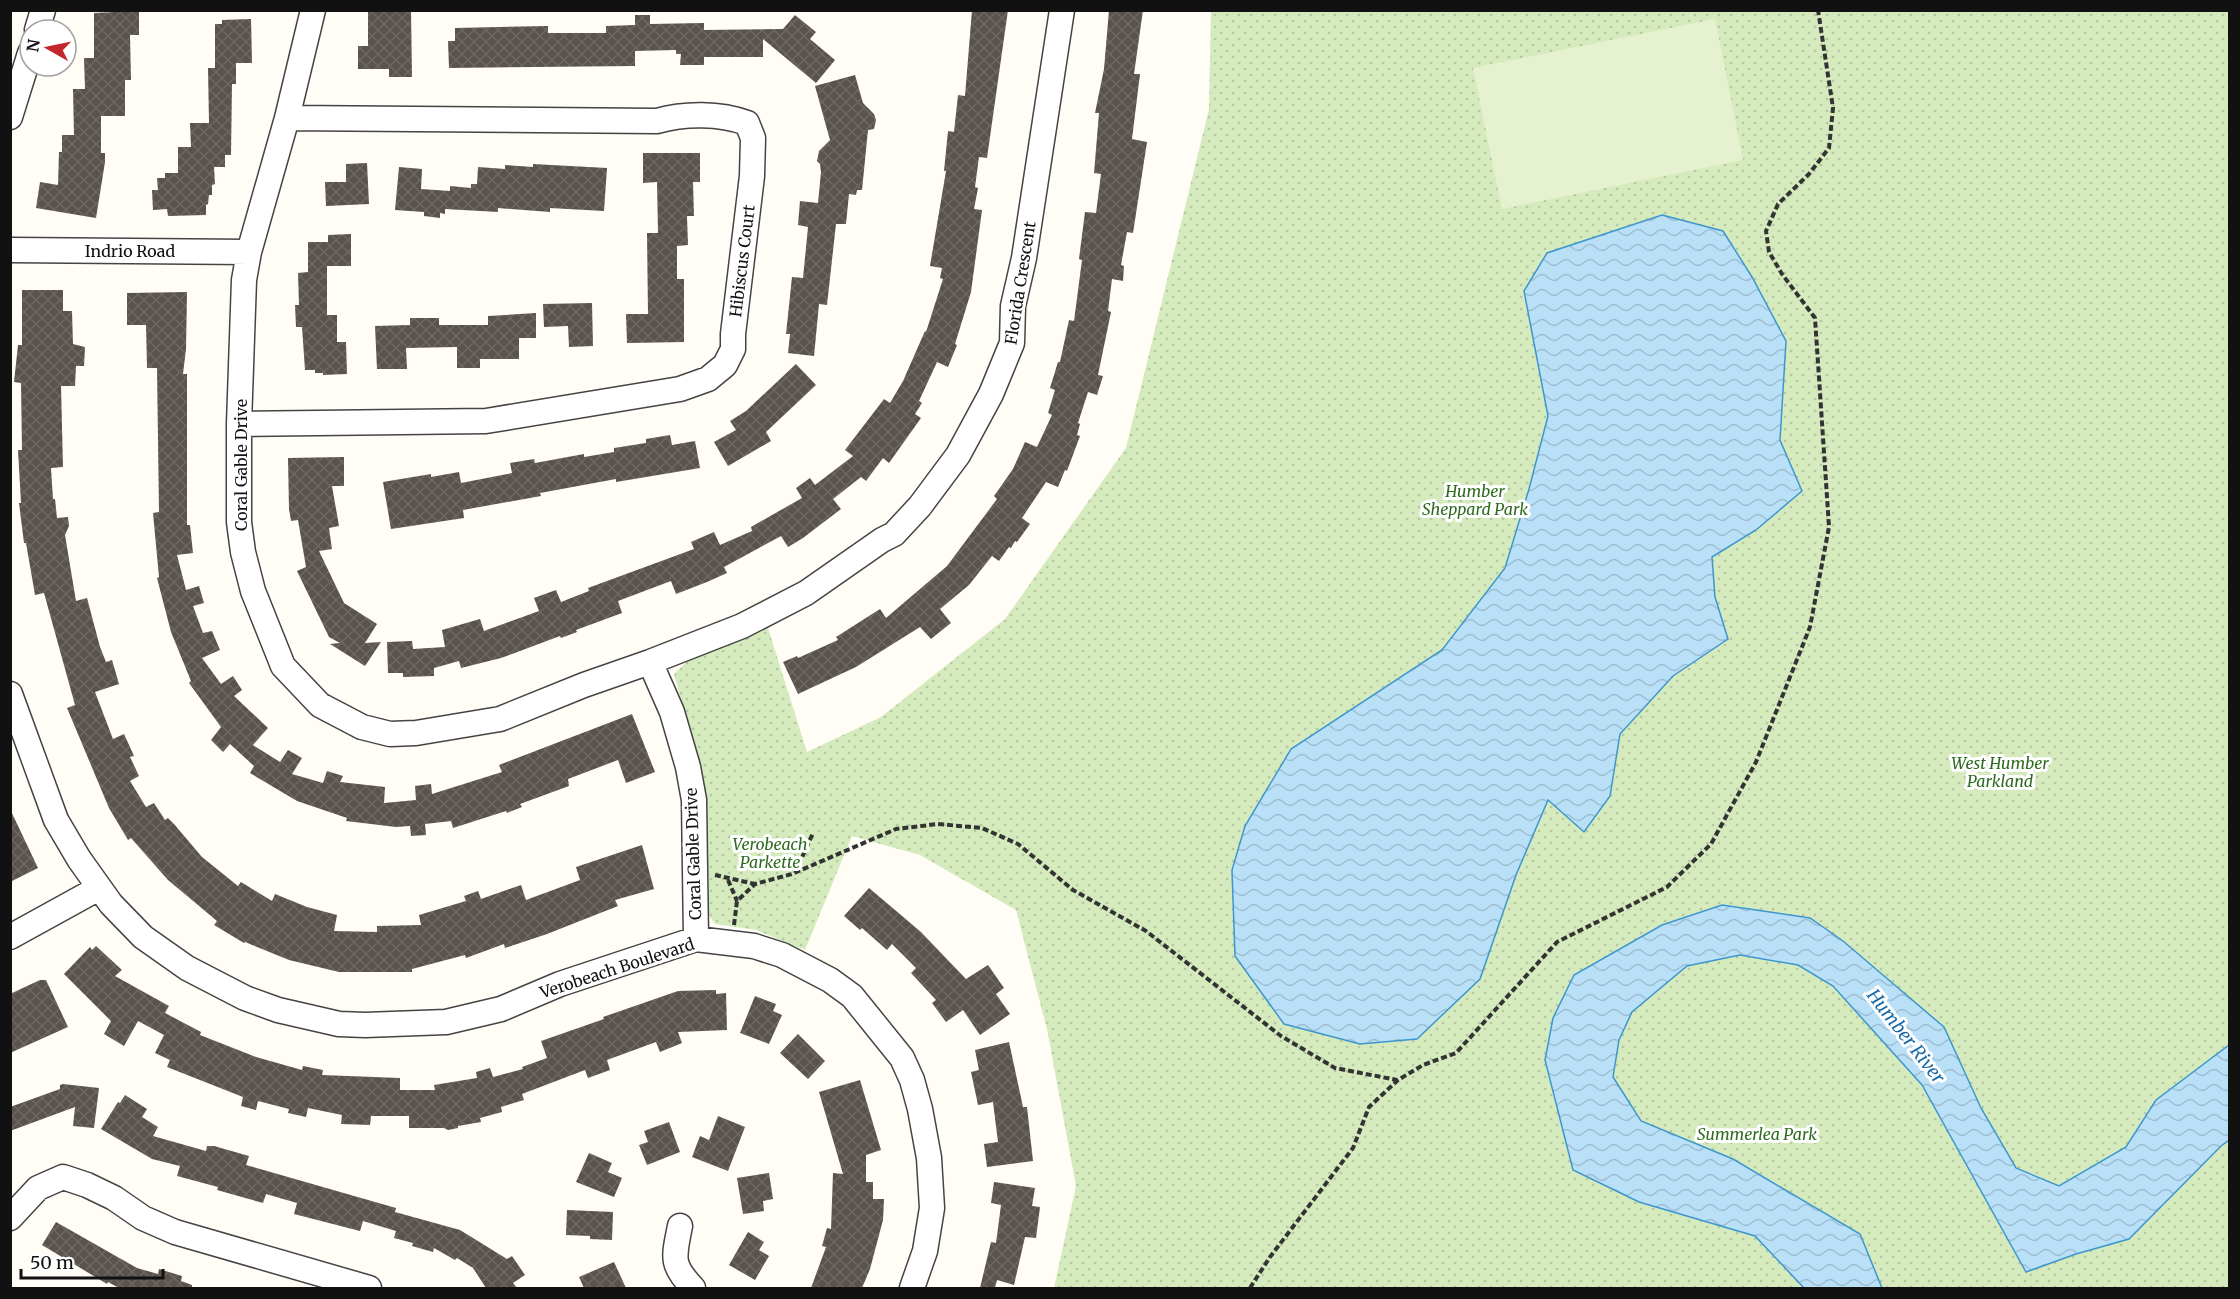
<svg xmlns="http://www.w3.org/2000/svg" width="2240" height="1299" font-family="Merriweather,serif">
<defs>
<pattern id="park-dots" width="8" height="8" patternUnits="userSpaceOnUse" patternTransform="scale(1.5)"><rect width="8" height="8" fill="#d5ebbd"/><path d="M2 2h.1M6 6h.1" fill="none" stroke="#b6c8a1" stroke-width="1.8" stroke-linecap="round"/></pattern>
<pattern id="water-waves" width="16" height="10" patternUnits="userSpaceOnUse" patternTransform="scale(1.5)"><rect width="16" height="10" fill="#b9e0f7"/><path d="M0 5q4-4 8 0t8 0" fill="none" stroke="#9ebfd3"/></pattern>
<pattern id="building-cross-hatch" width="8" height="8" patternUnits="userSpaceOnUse" patternTransform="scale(1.5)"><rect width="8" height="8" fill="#5a524d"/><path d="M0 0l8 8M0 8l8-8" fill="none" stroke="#6d6662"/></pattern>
</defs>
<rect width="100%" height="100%" fill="#fffdf5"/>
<path fill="url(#park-dots)" d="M1211 11H2229V1045L2156 1100 2126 1147 2059 1186 2016 1168 1981 1108 1944 1027 1843 941 1810 918 1662 925 1574 975 1545 1060 1573 1169 1613 1077 1619 1040 1632 1012 1687 966 1740 955 1798 965 1833 986 1922 1085 2026 1272 2076 1254 2229 1140V1288H1054L1076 1186 1047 1029 1016 910 920 855 852 836 805 950 756 930 715 924 703 907 702 778 674 674 692 657 768 628 807 752 881 717 1005 619 1126 448 1209 109Z"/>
<path fill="#e6f2cf" d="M1715 19 1743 160 1502 209 1473 68Z"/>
<path fill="url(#water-waves)" stroke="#3f96cf" stroke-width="1.5" d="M1662 215 1723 231 1752 277 1786 341 1780 440 1802 491 1756 530 1712 557 1715 597 1728 639 1673 676 1620 734 1610 796 1584 832 1548 800 1516 875 1480 979 1417 1039 1360 1044 1284 1024 1235 956 1232 870 1245 826 1291 749 1442 650 1505 568 1529 489 1548 416 1524 291 1547 253Z
M1722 905 1810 918 1843 941 1944 1027 1981 1108 2016 1168 2059 1186 2126 1147 2156 1100 2229 1045V1140L2221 1146 2129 1239 2076 1254 2026 1272 1922 1085 1833 986 1798 965 1740 955 1687 966 1632 1012 1619 1040 1613 1077 1641 1121 1733 1159 1860 1234 1882 1288H1804L1755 1236 1639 1202 1573 1170 1545 1060 1553 1018 1574 975 1662 925Z"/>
<path fill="url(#building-cross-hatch)" d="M115 10H139V35H130L131 80H125V116H101V153H105V162L96 218 36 208 40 182 58 185 59 152H62V135H74L73 89H85L84 58H94V13L115 12Z
M411 10 412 77H389V69H358V46H368V12Z
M972 10H1008L987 158 979 157 975 187 978 188 974 209 982 210 971 292 955 344 957 345 948 367 937 362 919 401 922 403 915 414 921 418 889 463 883 458 866 481 861 477 833 499 841 509 803 538 788 547 781 536 724 567 727 573 707 582 676 594 671 581 618 601 622 613 576 630 577 632 561 638 560 636 501 658 461 668 459 661 434 668V676L403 677V673H388L387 642 412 641 413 649 445 647 442 630 480 619 484 631 539 611 534 598 556 590 561 602 589 591 588 588 694 549 691 542 714 532 720 545 752 531 751 527 802 498 796 488 810 478 815 485 853 456 845 450 884 399 890 403 903 381 925 331 926 332 943 279 940 278 942 268 930 266 946 171H944L948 131 954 132 958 95 965 96Z
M1109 10H1143L1134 74H1140L1132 139 1147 142 1133 233 1127 232 1121 265 1124 266 1123 281 1112 279 1108 311 1111 312 1098 375 1103 376 1097 395 1088 392 1078 423 1080 424 1077 435 1080 436 1067 471 1065 470 1058 487 1046 482 1022 518 1030 524 1017 542 1015 541 1011 548 1009 547 999 561 992 556 969 585 940 609 951 623 931 639 920 627 856 667 798 694 783 662 797 656 798 658 838 640 836 637 880 609 886 618 947 566 997 499 994 496 1013 469 1025 442 1037 447 1052 415 1048 413 1055 390 1050 388 1058 362H1060L1069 320 1074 321 1082 260 1079 259 1085 212 1096 213 1101 174 1094 173 1099 113H1095L1104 69Z
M635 15H650V24L704 23V30L783 29 795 15 816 32 810 39 835 60 816 83 763 39V57H704V65H680L681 54H676V50L635 51V66L449 68 448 41H455V28L548 26V33H606V26L635 25Z
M251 19 252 63H236V84H232L231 155H225V167H214L215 184 212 185V195H209L208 204 206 205V215L168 216 167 209 153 210 152 190H158L157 178H165V173H178V147H191L190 123H209L208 68H215V24H222V20Z
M855 75 863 103 874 114 876 120 874 129 868 130 862 190H857L856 195 849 194 846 224H836L827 305 819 304 814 356 788 353 790 334H786L792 277 803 278 808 227 798 225 800 201 818 203 821 172 820 164 817 161 819 151 830 140 815 86Z
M643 153H700V182H693L694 216H687L688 245 677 246V279H684V342L627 343 626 314H648L647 233H658L657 182 643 183Z
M367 163 369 204 326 206 325 182H346V164Z
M533 164 607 168 604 211 550 208V212L498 208V212L445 209V214L440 213V218L424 216V212L395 210 399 167 422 169 421 189 450 191V186L471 188V184H477L478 167 505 169V165L533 167Z
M351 234V266H327V315H337V342H346L347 374 323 375V373H315V370H305L302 327H296L295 305H299L298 273 308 272V242H328V235Z
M22 290H63V311H72L73 344 85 347 84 366H76L75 386H61L63 467 51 468 53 499H55L57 518 68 517 69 526 65 535 76 601 87 598 100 647 106 662 112 660 119 684 95 692 113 739 124 734 134 756 130 757 139 776 130 781 146 807 154 803 165 820 168 818 174 824 202 857 238 886 241 882 272 901 275 894 307 907 337 915 334 931 377 932V926L421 925 419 915 466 901 464 896 478 891 481 899 521 885 526 900 580 880 576 867 642 845 654 889 615 900 618 906 547 934 505 948 504 944 466 958 465 955 412 969V972H339L289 960 245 942 244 943 214 925 217 921 168 880 131 838 128 840 109 808 67 708 75 705 44 593 35 595 26 543H24L19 503H21L18 450H22L21 383 14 382 18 345H22Z
M187 292 186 349 183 374H187V525H190L193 553 177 555 186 590 199 586 204 603 193 606 203 633 212 631 220 650 202 658 221 684 233 676 242 690 234 696 268 728 253 745 280 762 288 750 302 758 292 774 323 783 327 771 343 776 340 782 385 787 384 803 416 800 415 786 431 784 432 794 502 772 499 765 632 714 655 772 626 783 618 760 568 779 569 786 520 804 522 807 507 813 506 811 453 828 451 821 425 824 426 835 411 836 410 826 396 827 346 821 347 818 297 801 250 773 254 766 230 744 223 752 211 740 221 727 189 683 191 681 171 632 157 578 159 577 153 513 159 512 157 368H147L146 325H127V293Z
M592 303 593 346 569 347 568 326 544 327 543 304Z
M536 313V338H519V359H480V368H457V347L406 348 407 369H377L375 326 410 325V318H439V325H488V316Z
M796 364 816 385 766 432 771 441 728 466 714 442 736 430 730 421 746 411Z
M670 435 672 445 695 441 700 468 616 482V479L540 493 541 496 463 510 464 518 391 529 383 482 431 474V477L459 472 461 483 512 473 510 463 534 459 535 463 584 454V457L614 452V448L646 443V439Z
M344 457V486H332L339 526 329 528 332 549 319 551 344 603 377 624 365 643 381 642 365 666 330 644 340 643 329 637 297 571 306 567 298 520 291 521 289 509 288 458Z
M10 809 38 868 10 882Z
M869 888 921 932 966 979 988 965 1004 988 996 994 1010 1014 980 1035 963 1010 946 1022 932 1003 936 1000 911 973 916 968 892 944 887 950 862 928 860 930 844 916Z
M96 946 122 970 115 976 169 1006 165 1013 201 1032 200 1035 256 1057 302 1070 303 1066 323 1070 322 1075 400 1078V1090H435L434 1085 477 1078 476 1072 490 1068 493 1077 523 1069 522 1067 547 1058 541 1041 604 1019 603 1017 678 991 716 990V994L726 993 727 1030 678 1032 682 1043 660 1052 656 1042 607 1060 610 1070 588 1078 585 1070 522 1094 524 1100 501 1107 502 1112 480 1118 481 1122 458 1126V1128L448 1130 444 1128H409V1116H371L370 1125 341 1124 342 1115 308 1108 306 1117 288 1113 289 1109 258 1101 256 1110 241 1106 243 1097 167 1067 170 1060 155 1053 164 1035 138 1021 124 1046 104 1034 111 1021 64 974 90 947 92 950Z
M40 980H46L68 1027 10 1053V994Z
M755 996 776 1004 773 1011 782 1015 769 1044 740 1033Z
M798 1034 825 1061 808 1079 780 1053Z
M1009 1042 1023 1107H1027L1033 1161 987 1167 984 1144 998 1142 993 1102 978 1105 971 1072 979 1070 975 1050Z
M860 1080 881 1150 866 1155V1182H873V1199H884L883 1220 870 1269 862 1288H811L826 1247 822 1246 827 1228 831 1229 833 1173 843 1174 819 1092Z
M63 1084 99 1088 94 1128 73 1126 75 1107 10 1131V1107L60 1089V1085Z
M125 1095 147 1109 142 1117 158 1127 153 1136 206 1151 207 1146H214L249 1156 246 1165 396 1208 395 1212 460 1230 507 1259 512 1256 525 1275 513 1283 517 1288H486L473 1268 457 1258 455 1260 434 1248 433 1252 412 1246 413 1243 394 1238 396 1231 363 1221 360 1231 294 1214 297 1203 266 1194 263 1203 217 1190 218 1187 177 1176 180 1166 152 1159 101 1129 118 1102 120 1103Z
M718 1116 745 1127 728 1171 692 1157 700 1136 709 1140Z
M669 1122 680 1152 647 1165 639 1145 648 1142 644 1131Z
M589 1153 612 1163 608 1172 622 1178 614 1197 576 1182Z
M769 1173 773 1199 763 1201 764 1211 743 1214 737 1178Z
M994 1182 1035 1188 1032 1206 1040 1207 1036 1238 1025 1237 1014 1285 997 1280 995 1288H980L991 1242 996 1243 1001 1205 991 1203Z
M567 1210 613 1212 612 1240 590 1239V1236L566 1235Z
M56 1222 137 1268 158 1274 159 1269 182 1276 181 1281 192 1285V1288H119L108 1282 107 1284 42 1245Z
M748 1232 764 1242 759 1250 769 1256 755 1280 729 1265Z
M614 1262 626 1288H584L579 1277Z"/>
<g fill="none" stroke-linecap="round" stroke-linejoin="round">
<g stroke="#444" stroke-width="27">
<path id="minor" d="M313 10 287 118 249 252 244 280 239 424V522L243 552 253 591 283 666 320 705 362 727 390 734 416 733 500 719 584 685 650 662 742 626 806 593 882 540 894 534 920 506 958 455 991 394 1012 343 1013 306 1024 258 1062 10
M37 30 43 10
M10 117 30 53
M10 250 249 252
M239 424 486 421 680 389 708 379 725 365 733 349V334L752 176 753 138 747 123C720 113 685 113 657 121L287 118
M650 662 672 712 688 767 694 800 696 939
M10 694 56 820 79 859 111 904 143 937 187 968 245 998 278 1010 339 1024 365 1025 446 1022 501 1009 560 984 696 939 754 946 782 955 830 980 852 996 902 1058 912 1080 920 1109 929 1158 932 1208 925 1251 912 1288
M10 937 99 888
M10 1218 38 1188 63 1177 87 1185 114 1198 143 1218 175 1232 369 1288
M680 1226C674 1257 670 1264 693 1288"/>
</g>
<path stroke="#333" stroke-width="4" stroke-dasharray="6 3" stroke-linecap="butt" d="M795 873 813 833
M715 875 755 884
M728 880 737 901
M734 925 737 901 755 884 792 874 896 829 938 824 982 828 1018 844 1073 890 1146 931 1281 1036 1335 1068 1397 1080
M1250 1288 1270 1257 1353 1148 1369 1107 1398 1080 1423 1065 1456 1053 1557 942 1667 887 1711 844 1756 762 1810 627 1829 527 1815 318 1782 274 1769 252 1766 231 1778 204 1809 174 1829 148 1833 108 1818 10"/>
<use href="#minor" stroke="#fff" stroke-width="24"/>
</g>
<g text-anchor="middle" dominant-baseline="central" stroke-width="6" stroke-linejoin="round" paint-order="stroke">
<g font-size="16" fill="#111" stroke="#fff">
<text x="130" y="251">Indrio Road</text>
<text transform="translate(742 261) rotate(-83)">Hibiscus Court</text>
<text transform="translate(1020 283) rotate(-81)">Florida Crescent</text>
<text transform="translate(241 465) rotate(-90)">Coral Gable Drive</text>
<text transform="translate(693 854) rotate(-92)">Coral Gable Drive</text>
<text transform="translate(617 968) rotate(-18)">Verobeach Boulevard</text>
</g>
<g font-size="16" font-style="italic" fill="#2f6b1f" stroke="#fff">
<text x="1475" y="491">Humber<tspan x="1475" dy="18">Sheppard Park</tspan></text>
<text x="2000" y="763">West Humber<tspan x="2000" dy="18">Parkland</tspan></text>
<text x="770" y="844">Verobeach<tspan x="770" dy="18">Parkette</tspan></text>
<text x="1757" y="1134">Summerlea Park</text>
</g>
<g font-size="18" font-style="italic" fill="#1768a6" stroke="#fff">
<text transform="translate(1906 1036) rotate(52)">Humber River</text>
</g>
</g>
<rect width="2240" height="1299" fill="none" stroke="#111111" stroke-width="24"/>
<g transform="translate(48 48) rotate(279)"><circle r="28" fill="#ffffff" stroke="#a0a0a0" stroke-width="1.5"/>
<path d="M0-4.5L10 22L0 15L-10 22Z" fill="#c4262e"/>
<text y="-9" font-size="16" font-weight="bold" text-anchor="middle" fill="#111111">N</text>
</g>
<path d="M21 1269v9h142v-9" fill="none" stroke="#111111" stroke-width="3"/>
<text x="30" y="1269" font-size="18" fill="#111111" stroke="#ffffff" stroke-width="4.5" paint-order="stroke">50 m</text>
</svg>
